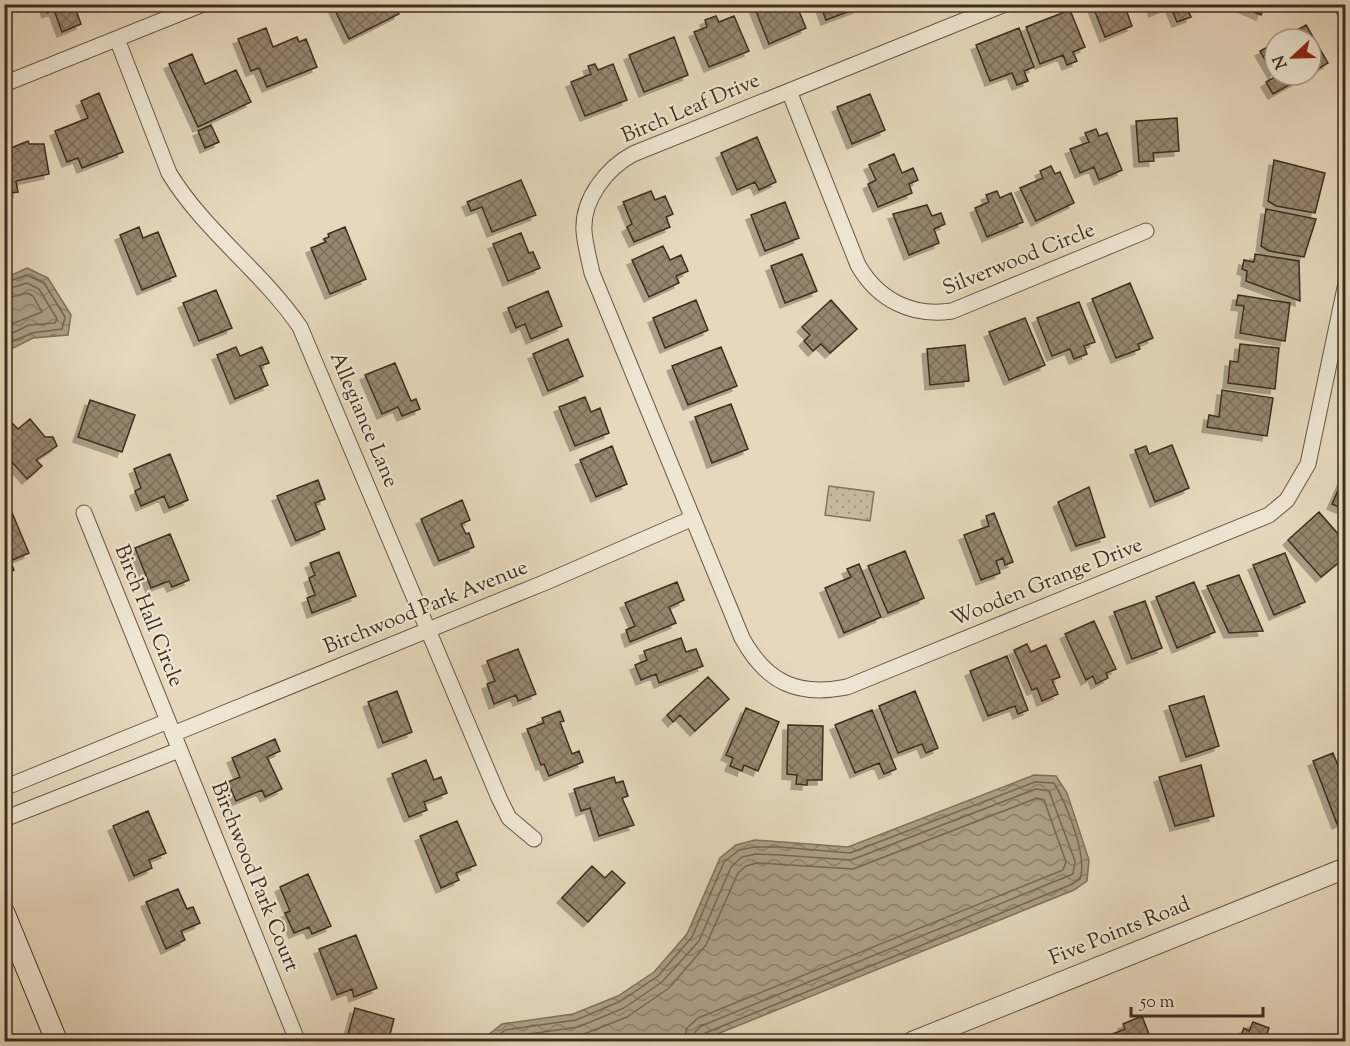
<svg xmlns="http://www.w3.org/2000/svg" width="1350" height="1046" font-family="'Sorts Mill Goudy',serif">
<defs>
<pattern id="grass-dots" width="8" height="8" patternUnits="userSpaceOnUse" patternTransform="scale(1.5)"><rect width="8" height="8" fill="#c9bba1"/><path d="M2 2h.1M6 6h.1" fill="none" stroke="#a59883" stroke-width="1.8" stroke-linecap="round"/></pattern>
<pattern id="water-waves" width="16" height="10" patternUnits="userSpaceOnUse" patternTransform="scale(1.5)"><rect width="16" height="10" fill="#ac9e86"/><path d="M0 5q4-4 8 0t8 0" fill="none" stroke="#8d816d"/></pattern>
<pattern id="building-cross-hatch" width="8" height="8" patternUnits="userSpaceOnUse" patternTransform="scale(1.5)"><rect width="8" height="8" fill="#958670"/><path d="M0 0l8 8M0 8l8-8" fill="none" stroke="#7b6e5b"/></pattern>
<filter id="shadow"><feDropShadow dx="-5" dy="5" stdDeviation="0" flood-color="#0004"/></filter>
</defs>
<rect width="100%" height="100%" fill="#e5d8bc"/>
<filter id="stains"><feTurbulence type="fractalNoise" baseFrequency=".00333" numOctaves="4"/><feColorMatrix values="0 0 0 0 .2 0 0 0 0 .09 0 0 0 0 .02 0 0 0 .5 -.17"/></filter>
<radialGradient id="worn" r=".72"><stop offset=".6" stop-color="#630" stop-opacity="0"/><stop offset="1" stop-color="#630" stop-opacity=".3"/></radialGradient>
<path fill="url(#grass-dots)" stroke="#847460" stroke-width="1.5" d="M829 486 874 492 870 521 825 515Z"/>
<path fill="url(#water-waves)" stroke="#80715c" stroke-width="1.5" d="M27 268 48 278 71 315 68 335 33 338 5 352V278Z
M1034 775 1056 776 1067 793 1089 860 1087 881 1074 890 700 1041H484L488 1035 502 1024 573 1014 618 996 654 972 687 934 720 858 736 845 755 840 848 847Z"/>
<g fill="none" stroke-linecap="round" stroke-linejoin="round">
<path stroke="#756652" stroke-width="1.5" d="M4 283 27 275 44 283 65 317 62 329 32 333 4 345
M4 290 27 283 39 289 57 319 55 323 29 325 4 337
M4 299 27 293 33 296 42 312 4 327
M491 1042 505 1030 576 1020 621 1001 658 976 692 937 724 862 739 850 755 847H780L850 853 1035 782 1054 783C1066 803 1088 856 1080 879L1070 885 705 1033 700 1042
M501 1042 508 1037 578 1027 624 1008 662 982 699 941 731 867 742 857 756 854 780 855 851 860 1036 789 1049 791 1075 861 1073 874 701 1026 695 1032 693 1042
M539 1042 579 1036 627 1017 669 988 706 945 738 873 746 866 757 863 853 869 1037 798 1044 800 1066 862 1063 870 698 1018 687 1028 684 1042"/>
</g>
<path fill="url(#building-cross-hatch)" stroke="#3e2e1e" stroke-width="1.5" filter="url(#shadow)" d="M4 4 11 37 4 38Z
M44 4H86L76 10 81 24 62 32 54 10 47 13Z
M332 4H394L399 14 349 39Z
M767 4H796L806 28 769 44 755 9Z
M820 4H857L858 8 826 20Z
M1092 4H1124L1132 26 1105 37Z
M1151 4H1189L1186 5 1191 17 1177 22 1170 5 1154 12Z
M1235 4H1265L1261 15Z
M1070 10 1085 47 1073 52 1077 61 1067 65 1063 55 1040 64 1026 27Z
M716 16 719 22 734 16 749 51 709 67 694 32 707 27 705 20Z
M1306 25 1328 63 1311 73V39H1281Z
M266 28 273 47 297 37 299 42 306 39 317 67 267 87 259 68 251 71 238 39Z
M1019 28 1034 67 1024 71 1028 81 1017 85 1012 73 990 81 976 45Z
M674 37 688 75 644 92 629 55Z
M1275 43V75H1307L1273 94 1266 82 1275 77 1260 51Z
M192 54 205 84 236 70 251 102 198 127 169 64Z
M595 64 598 70 613 64 627 100 585 116 571 82 591 74 588 66Z
M99 93 123 152 82 168 78 158 67 162 55 131 88 118 81 101Z
M870 94 885 130 852 144 837 107Z
M1177 118 1179 151 1153 153 1154 161 1139 162 1136 121Z
M211 125 219 142 205 148 198 131Z
M1096 129 1099 136 1107 133 1122 170 1099 180 1094 167 1080 173 1070 149 1089 142 1085 133Z
M4 137 6 143 11 148 28 141 29 144H44L49 174 16 181 18 192 4 194Z
M757 137 776 182 759 190 755 182 737 190 721 153Z
M894 154 902 173 913 168 918 180 909 184 912 193 878 207 868 184 876 180 869 165Z
M1274 160 1325 173 1315 213 1276 206 1268 201Z
M1051 166 1055 174 1060 172 1074 203 1036 221 1020 188 1043 178 1040 171Z
M521 180 536 215 492 232 482 207 471 211 467 202Z
M651 191 655 200 665 196 673 214 666 217 670 227 634 242 627 227 632 224 623 202Z
M997 191 1000 198 1011 193 1023 222 987 237 975 208 989 202 986 195Z
M785 202 799 238 765 251 751 215Z
M927 205 932 216 941 213 945 224 934 229 939 243 909 255 893 214Z
M1266 209 1316 219 1304 257 1269 251 1261 246Z
M139 227 143 238 158 232 176 276 142 290 120 235Z
M345 227 366 279 330 294 311 248 326 242 324 239 329 237 328 234Z
M521 233 529 253 533 252 540 268 508 281 493 244Z
M663 246 670 260 681 255 688 271 676 276 679 283 649 297 632 260Z
M802 254 817 291 785 303 771 266Z
M1255 254 1299 261 1300 301 1246 281 1247 271 1242 269 1244 260 1254 262Z
M1130 283 1153 338 1138 344 1140 349 1116 358 1092 299Z
M216 290 232 328 199 341 183 303Z
M548 291 562 326 531 339 525 324 516 328 508 308Z
M1238 295 1290 303 1285 341 1240 333 1244 306 1236 305Z
M696 300 708 330 665 348 653 318Z
M831 300 857 329 830 353 821 344 813 351 804 341 810 335 802 327Z
M1079 302 1095 342 1084 346 1087 354 1074 359 1070 349 1052 356 1037 318Z
M1025 318 1045 365 1009 380 989 332Z
M568 339 583 376 548 391 533 354Z
M1240 344 1279 348 1275 389 1228 383 1230 361 1238 362Z
M965 345 969 381 930 385 927 349Z
M236 347 240 356 262 347 269 363 260 366 268 385 235 399 217 355Z
M721 347 737 386 688 405 672 366Z
M395 363 411 401 416 399 420 409 402 416 398 407 382 414 365 375Z
M1222 390 1273 398 1267 436 1207 427 1209 415 1219 417Z
M585 397 591 412 600 408 609 433 575 446 559 407Z
M90 400 135 415 122 452 78 437Z
M731 404 748 449 712 463 695 417Z
M30 419 45 437H53L57 446 36 460 42 466 27 479 4 453V430L12 423 18 429Z
M1172 445 1189 488 1155 502 1135 450 1146 446 1149 454Z
M612 446 627 484 596 497 580 460Z
M170 454 188 500 169 508 164 496 141 506 135 491 141 488 134 469Z
M1346 472V510L1332 504Z
M318 480 325 499 315 503 325 529 296 541 277 496Z
M1089 487 1105 537 1076 546 1058 502Z
M462 500 470 520 461 524 466 534 469 533 474 547 439 561 421 519Z
M10 508 29 553 10 561 14 570 4 574V511Z
M1319 512 1346 543V562L1343 559 1321 577 1288 540Z
M994 513 1013 562 1005 565 1003 558 996 561 1000 573 981 580 964 535 989 526 986 516Z
M170 534 189 580 172 587 169 581 151 588 135 548Z
M905 551 924 598 888 613 868 566Z
M339 552 356 596 312 613 307 598 315 595 309 578 315 575 310 563Z
M1285 553 1305 602 1274 615 1253 565Z
M859 564 881 617 844 633 825 588 851 577 847 569Z
M1239 575 1263 631 1229 633 1207 586Z
M677 582 684 600 669 607 676 623 630 642 626 630 635 626 625 603Z
M1194 582 1215 632 1177 648 1156 597Z
M1145 601 1162 648 1132 659 1114 612Z
M1094 621 1116 669 1106 673 1108 678 1096 684 1093 676 1086 680 1065 634Z
M681 638 686 652 696 649 703 666 659 683 656 674 641 680 635 665 647 660 644 651Z
M1027 644 1031 652 1046 645 1060 677 1052 680 1058 694 1042 701 1037 688 1032 690 1014 650Z
M518 649 536 694 518 701 516 695 494 704 487 684 495 681 487 661Z
M1007 656 1028 710 1018 714 1015 706 988 716 970 671Z
M708 677 729 699 695 731 680 715 673 722 667 715Z
M397 691 412 732 383 743 368 702Z
M915 691 938 748 926 753 922 744 898 753 879 706Z
M1204 696 1219 746 1186 757 1169 706Z
M746 708 779 722 758 771 744 765 742 771 730 766 733 758 726 755Z
M872 710 896 769 884 774 879 763 855 773 835 725Z
M560 711 564 721 560 722 572 754 579 751 583 762 549 776 544 764 541 765 527 729 544 723 542 718Z
M788 725 823 726 822 780H807V785L796 784 797 775 787 774Z
M275 739 280 751 267 757 282 789 265 797 262 790 236 801 228 782 240 777 232 758Z
M1333 753 1346 786V820L1337 824 1313 761Z
M426 760 434 780 441 777 447 793 424 802 427 810 409 817 392 774Z
M1201 765 1214 816 1175 826 1159 777Z
M614 777 616 783 623 781 628 796 622 798 634 825 599 836 590 808 581 811 574 789Z
M148 811 166 853 149 860 152 868 134 876 113 826Z
M457 821 476 865 456 873 459 880 441 888 420 836Z
M592 866 605 878 612 871 625 883 588 922 562 898Z
M308 874 331 926 312 934 309 927 294 933 285 913 290 911 280 887Z
M178 889 187 909 193 907 200 923 181 931 185 940 166 949 146 902Z
M356 935 377 988 354 997 352 989 337 995 319 949Z
M355 1008 394 1019 388 1042H346Z
M1142 1016 1152 1042H1101L1100 1039 1125 1029 1123 1024Z
M1253 1022 1269 1028 1266 1037 1270 1039 1269 1042H1233L1235 1035 1240 1037 1244 1028 1249 1031Z"/>
<g fill="none" stroke-linecap="round" stroke-linejoin="round">
<g stroke="#685846" stroke-width="17">
<path id="minor" d="M1005 4 633 154C607 168 582 199 584 231 585 245 589 259 592 273L742 638C766 682 797 697 847 687L1269 515 1287 500 1308 464 1346 283
M1340 4 1346 13
M117 39 169 173C204 231 262 271 300 327L499 798 509 818 534 839
M4 84 203 4
M789 91 858 265C878 300 912 317 952 311L1146 231
M84 513 295 1035
M173 734 546 582 693 518
M4 788 168 721
M4 819 179 750"/>
</g>
<g stroke="#685846" stroke-width="22">
<path id="tertiary" d="M912 1042 1346 868"/>
</g>
<g stroke="#3e2e1e" stroke-width="23">
<path id="secondary" d="M4 913 57 1042"/>
</g>
<use href="#minor" stroke="#eee6d3" stroke-width="15"/>
<use href="#tertiary" stroke="#eee6d3" stroke-width="20"/>
<use href="#secondary" stroke="#eee6d3" stroke-width="21"/>
</g>
<g text-anchor="middle" dominant-baseline="central" stroke-width="4.5" stroke-linejoin="round" paint-order="stroke">
<g font-size="21" fill="#3e2e1e" stroke="#eee6d3">
<text transform="translate(691 109) rotate(-23)">Birch Leaf Drive</text>
<text transform="translate(1019 260) rotate(-22)">Silverwood Circle</text>
<text transform="translate(363 420) rotate(67)">Allegiance Lane</text>
<text transform="translate(1047 583) rotate(-22)">Wooden Grange Drive</text>
<text transform="translate(426 608) rotate(-22)">Birchwood Park Avenue</text>
<text transform="translate(148 616) rotate(68)">Birch Hall Circle</text>
<text transform="translate(254 877) rotate(68)">Birchwood Park Court</text>
<text transform="translate(1120 932) rotate(-22)">Five Points Road</text>
</g>
</g>
<rect width="1350" height="1046" fill="none" stroke="#e5d8bc" stroke-width="24"/>
<rect x="6" y="6" width="1338" height="1034" fill="none" stroke="#3e2e1e" stroke-width="3"/>
<rect x="12" y="12" width="1326" height="1022" fill="none" stroke="#3e2e1e" stroke-width="1.5"/>
<g transform="translate(1293 57) rotate(248)"><circle r="28" fill="#eee6d3" stroke="#a89c8b" stroke-width="1.5"/>
<path d="M0-4.5L10 22L0 15L-10 22Z" fill="#8f2418"/>
<text y="-9" font-size="16" font-weight="bold" text-anchor="middle" fill="#3e2e1e">N</text>
</g>
<path d="M1131 1007v9h132v-9" fill="none" stroke="#3e2e1e" stroke-width="3"/>
<text x="1140" y="1007" font-size="18" fill="#3e2e1e" stroke="#eee6d3" stroke-width="4.5" paint-order="stroke">50 m</text>
<rect width="100%" height="100%" filter="url(#stains)"/>
<rect width="100%" height="100%" fill="url(#worn)"/>
</svg>
